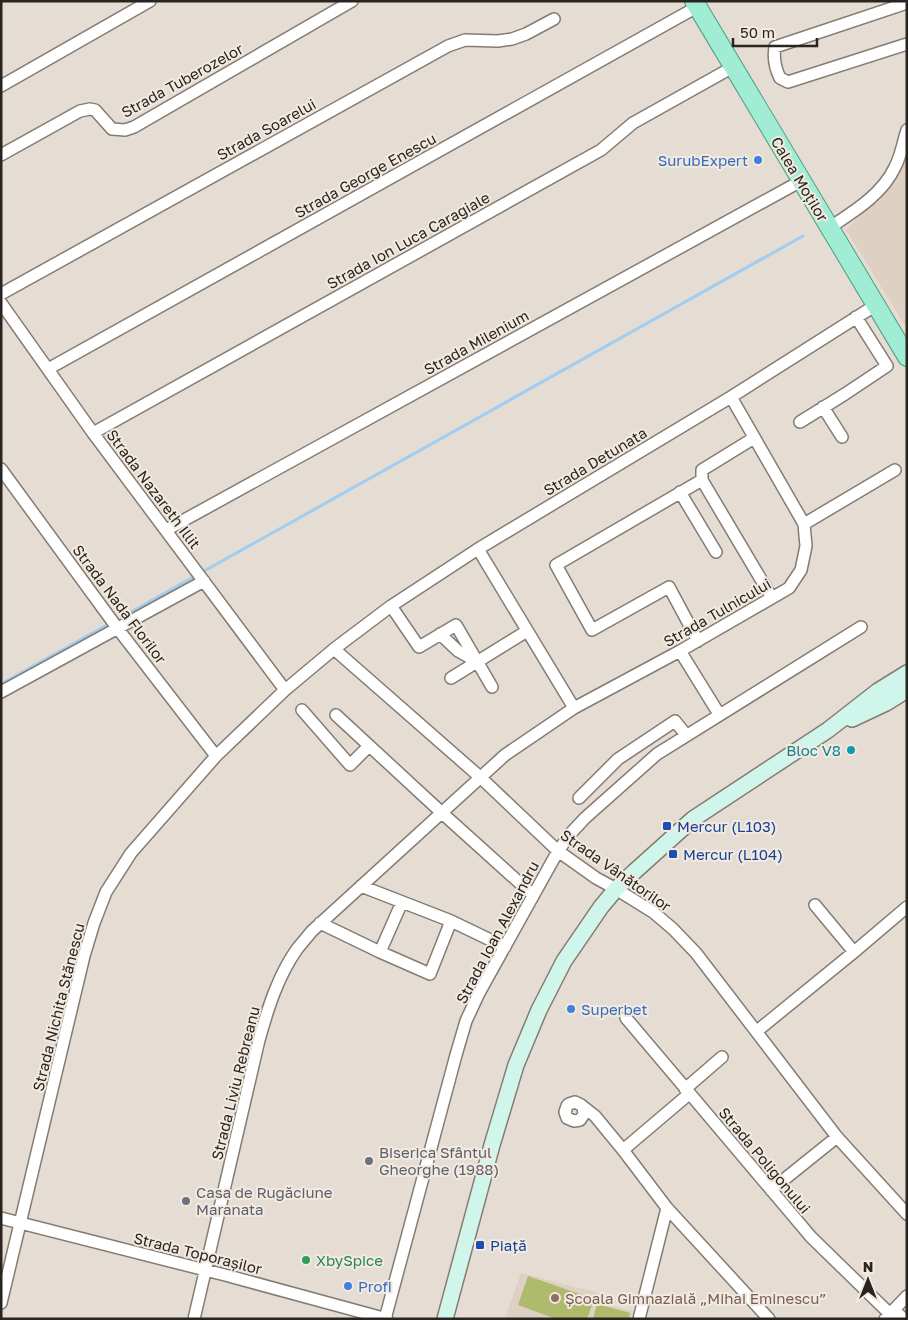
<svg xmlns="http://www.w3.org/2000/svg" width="908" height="1320" font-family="'Golos Text',sans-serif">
<rect width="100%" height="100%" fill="#e5ddd3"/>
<path fill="#ded0c2" d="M907 147V329L846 230 892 183Z
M521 1273 599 1293 597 1302 633 1311 631 1319H505Z"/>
<path fill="#aeba6c" d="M528 1276 594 1299 587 1319H556L518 1305Z
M597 1304 630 1313 629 1319H593Z"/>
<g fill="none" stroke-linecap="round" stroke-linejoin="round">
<path stroke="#a1cdf2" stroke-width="3" d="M122 617 803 236
M1 684 105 626"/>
<g stroke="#847c73" stroke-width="14">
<path id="minor" d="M907 3 775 47C773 59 775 68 780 78L788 82 907 44
M1 86 150 1
M1 155 80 111 90 109 95 110 112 129 125 130 134 127 352 1
M829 228C853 212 882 195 895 167 901 156 903 142 907 130
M1 294 448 46 465 40 498 41 512 39 526 34 554 19
M1 303 93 433 285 690
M48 369 697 7
M823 407 842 437
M800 422 845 394 887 366 856 317
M93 433 601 150 633 123 733 67
M1 469 118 629 216 756
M702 480V470L754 438
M680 492 716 552
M804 524 895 470
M166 530 801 181
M478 549 574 708
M391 606 419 647 456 625 492 687
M440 634 458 651 476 661
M698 641 669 587 592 630 556 565 702 480 772 598
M334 649 480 777 558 851 596 878 616 889 653 912 673 929 696 953 837 1137 907 1214
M680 651 719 714
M451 678 527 631
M1 692 204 581
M302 710 350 765 369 746
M336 715 441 812 533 895
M579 798 618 759 675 721 686 735
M361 886 451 921 505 947
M815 905 854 952
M320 923 380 952 430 974 451 921
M380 952 402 902
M626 1018 811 1237 890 1314
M757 1031 854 952 907 907
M685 1089 722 1057
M583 1107 584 1114 580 1120 574 1121 567 1118 565 1112 567 1106 569 1104 575 1102 581 1105 595 1116 623 1150 667 1208 769 1319
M623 1150 689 1094
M771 1190 837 1137
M1 1218 225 1275 387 1319
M1 1303 84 956 94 923 106 892 131 853 216 756 285 690 334 649 391 606 478 549 731 397 876 305
M894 1310 904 1319
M194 1319 259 1040C268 1008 278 976 297 949 302 943 307 937 312 931L505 755 574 708 680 651 789 588 801 570 806 546 804 524 731 397
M385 1319 456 1055 466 1021 479 993 558 851 571 833 585 818 657 754 861 627
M639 1319 667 1208
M885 1319 907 1296"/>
</g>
<g stroke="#847c73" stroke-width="18">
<path id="secondary" d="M852 719 886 703 907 690
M445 1319 492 1145 516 1065 539 1010 564 961 601 907 616 889 634 872 693 819 828 730 878 691 907 673"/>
</g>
<g stroke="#4e9e83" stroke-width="20">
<path id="primary" d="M694 1 907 357"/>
</g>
<use href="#minor" stroke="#fff" stroke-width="11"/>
<use href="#secondary" stroke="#d0f5ea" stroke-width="15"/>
<use href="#primary" stroke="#a1ecd4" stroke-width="18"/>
</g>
<g fill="#3f7fe0" stroke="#f2eae0" stroke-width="2">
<circle cx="758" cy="160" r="5"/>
<circle cx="571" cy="1009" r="5"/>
<circle cx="348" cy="1286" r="5"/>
</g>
<circle fill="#0f9aa8" stroke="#f2eae0" stroke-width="2" cx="851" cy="750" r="5"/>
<g fill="#1a4fb4" stroke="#f2eae0" stroke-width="2">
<rect x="662" y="821" width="10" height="10" rx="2.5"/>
<rect x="668" y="849" width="10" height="10" rx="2.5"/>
<rect x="475" y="1240" width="10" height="10" rx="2.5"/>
</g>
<g fill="#6b7280" stroke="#f2eae0" stroke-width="2">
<circle cx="369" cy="1161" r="5"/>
<circle cx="186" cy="1201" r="5"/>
</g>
<circle fill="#2e9e5b" stroke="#f2eae0" stroke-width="2" cx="306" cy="1260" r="5"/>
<circle fill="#8d6e63" stroke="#f2eae0" stroke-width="2" cx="555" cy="1298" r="5"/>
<g text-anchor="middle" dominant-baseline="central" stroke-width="4" stroke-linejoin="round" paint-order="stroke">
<g font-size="15" fill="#282521" stroke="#f2eae0">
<text transform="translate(182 80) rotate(-29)">Strada Tuberozelor</text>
<text transform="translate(266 129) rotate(-29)">Strada Soarelui</text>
<text transform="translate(365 175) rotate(-29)">Strada George Enescu</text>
<text transform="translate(800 179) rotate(59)">Calea Moților</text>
<text transform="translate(408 240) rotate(-29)">Strada Ion Luca Caragiale</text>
<text transform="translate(476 342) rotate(-29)">Strada Milenium</text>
<text transform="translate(595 461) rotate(-31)">Strada Detunata</text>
<text transform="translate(154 489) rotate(53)">Strada Nazareth Illit</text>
<text transform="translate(120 604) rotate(53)">Strada Nada Florilor</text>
<text transform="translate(717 612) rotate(-30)">Strada Tulnicului</text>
<text transform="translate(616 870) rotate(35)">Strada Vânătorilor</text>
<text transform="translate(497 932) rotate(-62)">Strada Ioan Alexandru</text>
<text transform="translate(58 1007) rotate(-76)">Strada Nichita Stănescu</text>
<text transform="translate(235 1083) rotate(-76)">Strada Liviu Rebreanu</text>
<text transform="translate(765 1160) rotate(50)">Strada Poligonului</text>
<text transform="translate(198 1253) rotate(14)">Strada Toporașilor</text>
</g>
<g font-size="15" fill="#366cbe" stroke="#f2eae0" text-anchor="start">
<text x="748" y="160" text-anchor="end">SurubExpert</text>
<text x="581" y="1009">Superbet</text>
<text x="358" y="1286">Profi</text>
</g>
<g font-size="15" fill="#0d838f" stroke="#f2eae0" text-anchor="end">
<text x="841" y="750">Bloc V8</text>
</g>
<g font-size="15" fill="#164399" stroke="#f2eae0" text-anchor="start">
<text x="677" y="826">Mercur (L103)</text>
<text x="683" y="854">Mercur (L104)</text>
<text x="490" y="1245">Piață</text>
</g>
<g font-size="15" fill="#5b616d" stroke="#f2eae0" text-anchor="start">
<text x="379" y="1152">Biserica Sfântul<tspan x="379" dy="17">Gheorghe (1988)</tspan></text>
<text x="196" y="1192">Casa de Rugăciune<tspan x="196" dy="17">Maranata</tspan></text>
</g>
<g font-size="15" fill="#27864d" stroke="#f2eae0" text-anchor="start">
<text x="316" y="1260">XbySpice</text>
</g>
<g font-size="15" fill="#785e54" stroke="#f2eae0" text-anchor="start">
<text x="565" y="1298">Școala Gimnazială „Mihai Eminescu”</text>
</g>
</g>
<rect width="908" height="1320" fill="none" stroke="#282521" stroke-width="5"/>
<g transform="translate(868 1280)" stroke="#f2eae0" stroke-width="4" paint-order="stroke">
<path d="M0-4L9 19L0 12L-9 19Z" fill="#282521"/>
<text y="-8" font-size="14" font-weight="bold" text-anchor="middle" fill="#282521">N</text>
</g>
<path d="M733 38v8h84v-8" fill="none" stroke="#282521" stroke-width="2.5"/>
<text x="740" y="38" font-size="15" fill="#282521" stroke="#f2eae0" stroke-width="4" paint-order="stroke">50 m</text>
</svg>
